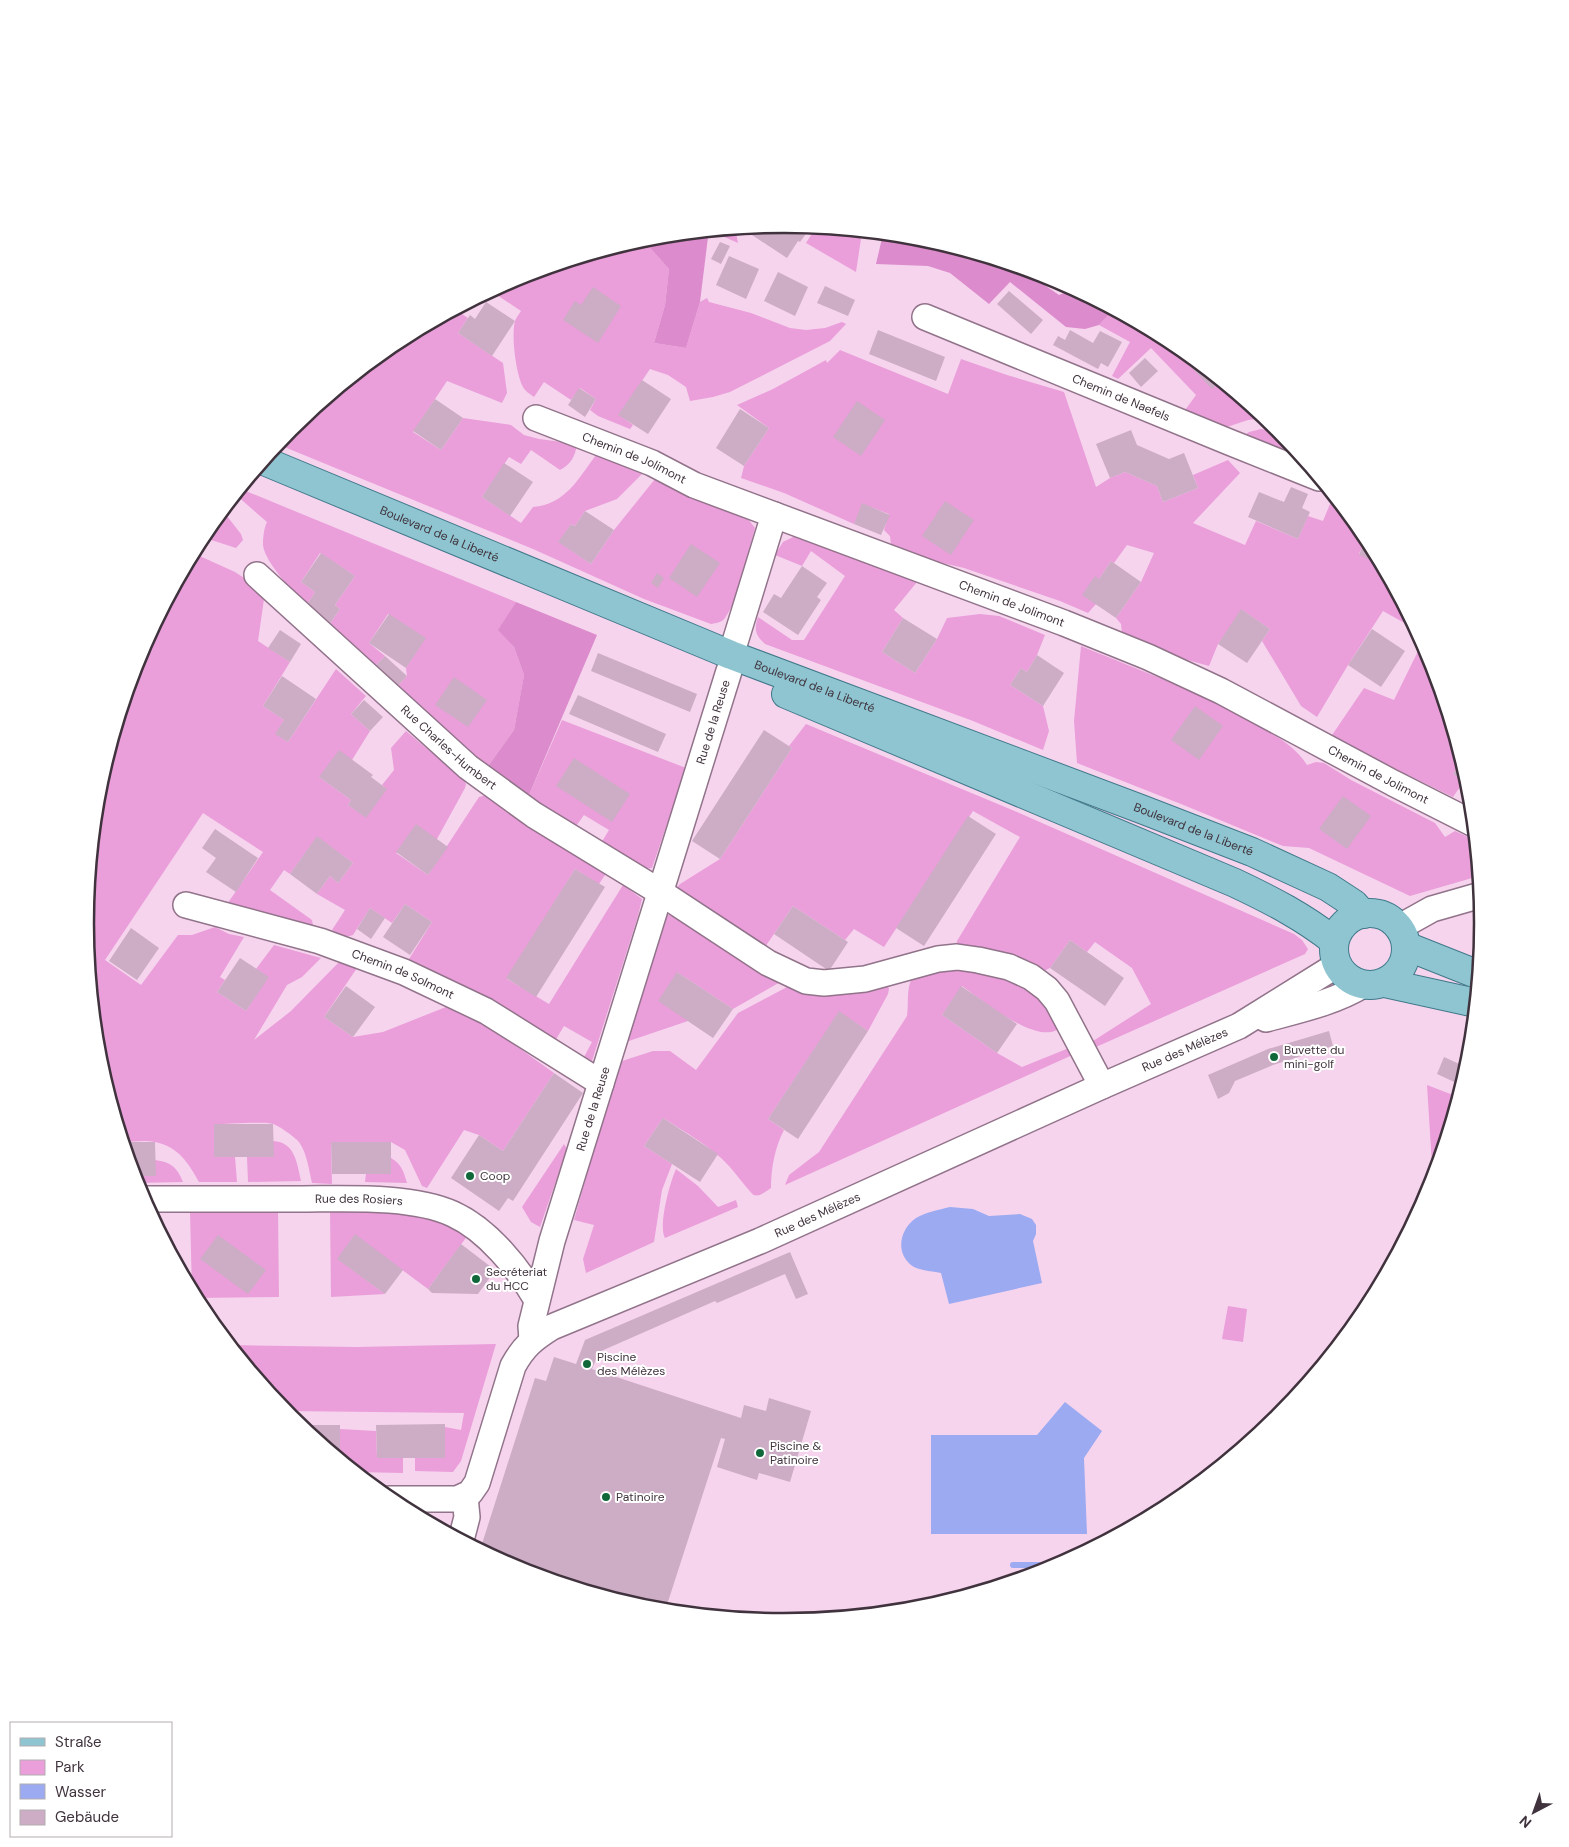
<svg xmlns="http://www.w3.org/2000/svg" width="1569" height="1847" font-family="'DM Sans',sans-serif">
<rect width="100%" height="100%" fill="#f6d4ee"/>
<path fill="#ea9eda" d="M816 227 862 232 856 272 806 243Z
M739 228 736 233 738 243 711 231Z
M642 239 669 269 665 305 654 343 686 348 700 302 707 298 709 302 751 313 790 328 806 330 825 328 842 322 846 324 830 341 730 392 713 397 690 401 686 387 668 375 650 369 619 415 633 425 630 429 598 416 590 410 596 399 580 388 571 400 544 382 534 397C530 394 525 391 523 387 516 374 511 336 515 321 516 318 519 314 521 311L491 291 517 277Z
M456 310 468 318 458 333 503 363 507 393 502 403 447 381 413 432 441 450 463 418 511 425 524 435 539 439 577 444C575 457 571 464 560 470L531 450 521 464 509 457 482 497 521 523 533 507C566 504 578 479 596 455L642 474 617 499 585 511 575 526 571 524 559 542 591 564 614 530 655 479 745 515 755 528C747 555 741 595 725 618 721 623 716 623 711 624L644 599 533 549 277 444 290 429 396 342Z
M1113 310 1173 342 1266 418 1248 420 1224 428 1183 413 1196 395 1151 348 1118 379 1112 376 1130 342 1099 325Z
M840 350 948 394 961 359 1007 375 1064 392 1096 487 1110 478 1125 472 1157 486 1163 502 1198 488 1193 475 1228 460 1240 473 1193 523 1245 545 1256 521 1298 539 1308 516 1323 521 1330 504 1345 510 1354 520 1350 530 1366 537 1359 554 1381 564 1417 630 1383 611 1348 665 1317 717 1301 706 1262 641 1270 629 1242 610 1218 644 1209 666 1184 659 1122 633 1121 624 1116 618 1141 582 1154 553 1127 545 1114 563 1111 561 1099 579 1096 604 1088 613 1060 601 964 568 921 558 891 545 890 536 884 530 889 514 863 504 854 524 784 493 741 478 744 466 769 428 737 405 773 389 826 360 827 363Z
M1261 429 1282 433 1308 465 1239 439 1249 432Z
M241 489 516 602 499 630 514 647 524 675 514 730 486 769 396 688 407 676 406 668 425 638 388 614 369 643 385 656 373 668 329 625 340 609 335 605 355 576 320 553 301 582 315 592 306 606C294 592 265 563 263 545 263 537 264 528 267 522L236 495Z
M223 511 241 534 243 540 236 548 202 537Z
M797 535 809 536 917 582 894 610 903 618 882 652 915 673 937 639 947 618 980 614 999 616 1045 635 1037 655 1027 672 1021 668 1010 685 1043 706 1049 731 1043 750 973 721 765 644C755 635 754 629 758 617L792 640H804L845 576 811 551 802 566 775 555 783 542Z
M193 553 235 572 265 592 258 641 290 662 263 706 284 720 276 734 288 742 336 669 366 696 351 714 370 731 352 760 319 777 351 800 348 805 366 817 386 789 382 785 394 770 391 748 406 731 464 780 466 784 465 788 437 839 396 853 428 875 479 797 486 795 607 872 599 884 575 869 507 979 549 1004 623 885 642 899 638 916 592 1061 584 1057 592 1042 564 1026 555 1041 493 1001 409 959 432 922 405 904 392 923 370 908 353 935C345 938 338 935 332 930L345 910 317 894 330 876 338 883 353 863 317 837 290 874 284 870 270 890 312 920 313 925 309 930 225 907 263 852 203 813 105 960 141 985 178 935H192L215 927 229 934 244 937 220 977 225 980 217 992 246 1011 268 977 256 969 274 945 321 958 302 977 287 985 254 1040 291 1011 342 959 357 968 324 1017 353 1037 383 1032 451 1005 491 1028 554 1073 503 1151 479 1135 464 1130 427 1188 422 1186 405 1150 391 1142H331L332 1184 312 1183C309 1170 307 1153 299 1142 296 1138 278 1125 273 1124 266 1121 225 1124 214 1124V1157H235L237 1182H199C189 1164 178 1146 155 1142 145 1140 133 1142 123 1142L98 1060 85 924 99 787 138 656Z
M1423 641 1431 656 1462 760 1453 774 1464 781 1453 797 1408 775 1402 780 1328 741 1364 688 1394 700Z
M1081 646C1141 671 1204 693 1260 727 1278 737 1296 747 1307 765L1316 762 1324 763 1351 780 1435 823 1445 837 1455 831 1476 841 1479 876 1410 896 1309 848 1283 846 1181 804 1077 763 1074 721Z
M562 720 686 768 652 868 643 869 600 845 609 830 584 815 574 829 529 795Z
M806 724 1017 812 1294 934 1302 940 1308 949 1305 954 1096 1047 1093 1041 1151 1004 1132 968 1095 942 1087 952 1070 940 1050 968 1042 972 956 949 957 941 1020 837 973 811 884 947 854 929 845 940 793 906 763 950 673 892 680 884 720 859 792 748 789 746Z
M667 915 677 916 782 981 733 1009 677 972 688 1021 623 1043 660 919Z
M958 967 1025 983 1055 1009 1062 1026C1041 1050 981 999 962 986L942 1015 997 1053 1022 1067 1069 1048 1079 1052 785 1185 789 1175 819 1152 907 1016C909 1002 906 990 912 978Z
M887 983 889 989 888 994 868 1031 839 1012 768 1119 784 1130C775 1147 771 1168 771 1188 766 1191 760 1197 754 1195 752 1195 733 1170 729 1166 711 1146 686 1133 663 1118L644 1146 672 1164 662 1190 654 1242 586 1273 583 1259 594 1225 574 1220 619 1062 653 1051H670L696 1070 738 1013 791 985C825 1003 853 994 887 983Z
M1427 1085 1453 1095 1458 1102 1439 1164 1432 1165Z
M273 1141C295 1142 297 1163 301 1181L248 1182 247 1157H273Z
M564 1144 567 1149 540 1227 531 1222 522 1207Z
M391 1158C402 1164 404 1173 407 1183L365 1182 366 1174H391Z
M155 1160C171 1162 177 1167 183 1182L136 1183 134 1176H155Z
M676 1169 698 1186 718 1207 736 1200 738 1207 665 1238C658 1226 670 1182 676 1169Z
M278 1211 279 1297 195 1298 192 1291 190 1212Z
M330 1211H405L437 1219 468 1235 428 1289 355 1235 338 1259 385 1294 331 1297Z
M1228 1306 1247 1309 1243 1342 1222 1339Z
M496 1344 461 1461 453 1472 415 1471V1458H445V1427L461 1430 464 1413 284 1411 230 1345 356 1347Z
M340 1429 376 1431 377 1458H403V1473L356 1472 339 1459Z"/>
<path fill="#dc8bcc" d="M710 231 708 237 700 302 686 348 654 343 665 305 669 269 642 239Z
M883 234 921 238 1018 267 1059 295 1075 289 1113 310 1099 325 1085 329 1066 327 1010 282 989 304 950 273 928 266 876 264Z
M516 602 597 635 529 795 486 769 514 730 524 675 514 647 498 630Z"/>
<path fill="#9baaf1" d="M950 1207 973 1209 989 1216 1020 1214 1032 1219 1036 1225V1234L1033 1241 1042 1283 949 1304 941 1273C932 1271 919 1271 911 1265 895 1252 900 1229 916 1218 926 1212 938 1210 950 1207Z
M1065 1402 1102 1431 1084 1458 1087 1534H931V1435H1037Z"/>
<g fill="none" stroke-linecap="round" stroke-linejoin="round">
<path stroke="#9baaf1" stroke-width="6" d="M1072 1559C1074 1550 1082 1550 1090 1549
M1013 1565H1040L1046 1572
M1049 1571C1052 1564 1057 1561 1064 1564"/>
</g>
<path fill="#cdacc5" d="M785 224 811 227 800 242 798 241 787 258 752 235 758 227Z
M720 242 730 246 721 264 711 259Z
M729 256 759 269 746 299 716 285Z
M778 272 808 287 795 316 764 301Z
M825 286 855 300 848 316 817 303Z
M593 287 621 306 598 343 563 320 575 301 581 305Z
M1009 291 1043 320 1031 334 997 304Z
M486 302 515 321 492 356 458 333 470 315 475 319Z
M878 330 945 357 936 381 869 354Z
M1070 330 1093 343 1100 331 1122 342 1108 367 1101 363 1098 369 1053 345 1058 336 1065 340Z
M1188 354 1221 381 1212 389 1188 364 1192 360Z
M1145 358 1158 371 1141 387 1129 373Z
M642 380 671 399 648 434 618 415Z
M579 388 596 399 585 417 568 405Z
M435 399 463 418 441 450 413 431Z
M857 401 885 420 861 456 833 437Z
M740 409 769 428 744 466 716 448Z
M1131 430 1137 445 1169 459 1184 453 1198 488 1163 502 1157 486 1125 472 1110 478 1096 444Z
M504 463 533 482 510 516 482 497Z
M1291 487 1308 494 1302 508 1310 512 1298 539 1248 517 1259 492 1284 502Z
M945 501 974 520 951 555 922 536Z
M862 503 890 515 881 535 854 524Z
M585 511 614 530 591 564 558 542 571 524 575 526Z
M1366 536 1381 564 1359 555Z
M691 544 720 563 697 597 669 578Z
M321 553 355 576 335 605 340 609 329 625 306 606 315 592 301 582Z
M1111 561 1141 582 1116 618 1082 595 1095 576 1099 579Z
M802 566 827 583 817 597 821 600 798 635 763 612 774 594 781 598Z
M657 573 664 578 658 588 651 583Z
M1241 609 1270 629 1247 663 1218 644Z
M389 614 426 638 406 668 369 643Z
M903 618 937 639 915 673 882 652Z
M1372 629 1405 651 1381 687 1348 665Z
M280 630 301 644 290 662 268 648Z
M598 653 697 694 690 712 591 671Z
M1037 655 1064 673 1043 706 1010 685 1021 668 1027 672Z
M385 656 407 676 396 688 373 668Z
M282 676 316 699 288 742 275 734 284 720 263 706Z
M454 677 487 700 468 727 435 705Z
M578 695 666 734 658 752 569 714Z
M364 700 383 717 370 731 351 714Z
M1195 706 1223 726 1199 760 1171 740Z
M764 730 792 748 720 859 692 841Z
M339 750 373 775 371 777 387 789 366 818 348 805 351 800 319 777Z
M574 758 630 794 612 822 556 786Z
M1462 760 1470 786 1453 774Z
M1343 796 1371 816 1347 849 1319 829Z
M968 816 996 834 924 946 896 928Z
M416 824 448 847 428 875 396 852Z
M215 829 258 858 236 892 206 872 216 858 202 848Z
M317 836 353 863 338 883 330 876 317 894 290 874Z
M575 869 605 887 536 997 506 978Z
M405 904 432 922 410 955 383 937Z
M793 906 848 942 829 971 774 934Z
M370 908 385 918 371 939 357 929Z
M131 928 159 948 137 980 109 961Z
M1070 940 1124 978 1105 1006 1050 968Z
M240 958 269 977 246 1011 217 992Z
M677 972 733 1009 713 1038 658 1001Z
M346 986 375 1007 353 1037 324 1017Z
M961 986 1017 1024 997 1053 942 1015Z
M839 1011 868 1031 798 1139 768 1119Z
M1329 1031 1333 1046 1273 1065 1235 1081 1229 1093 1218 1099 1208 1075 1268 1049Z
M1473 1033 1472 1048 1467 1046Z
M1444 1057 1468 1068 1463 1086 1437 1074Z
M554 1073 583 1093 513 1201 508 1198 499 1211 451 1178 479 1135 503 1151Z
M663 1118 718 1154 700 1182 644 1146Z
M214 1124H273L274 1157H214Z
M123 1142H155L156 1176H134Z
M331 1142H391V1174H332Z
M355 1234 403 1270 385 1294 337 1259Z
M218 1235 266 1270 248 1294 200 1259Z
M461 1244 495 1270 478 1294 432 1293 428 1289Z
M790 1252 808 1294 796 1299 785 1274 717 1303 715 1301 599 1352 592 1369 741 1418 744 1405 766 1411 769 1398 811 1411 790 1482 759 1473 757 1480 717 1467 725 1439 721 1438 665 1611 648 1609 517 1570 480 1550 535 1378 546 1381 554 1357 576 1364 585 1340Z
M445 1424V1458H377L376 1425Z
M299 1425H340V1459Z"/>
<g fill="none" stroke-linecap="round" stroke-linejoin="round">
<g stroke="#91738a" stroke-width="28">
<g id="minor">
<path id="s1" d="M925 317 1229 442 1319 478"/>
<path id="s2" d="M536 418 652 463 694 485 1064 623 1148 657 1221 691 1393 783 1474 824"/>
<path id="s3" d="M257 575 468 767 534 815 660 892 768 963 806 981 824 983 865 979 938 959 957 957 978 960 1009 967 1031 977 1047 989 1057 1001 1102 1086"/>
<path d="M731 655 774 515"/>
<path id="s4" d="M186 905 320 941 404 972 486 1011 601 1083"/>
<path d="M1398 928 1432 909 1481 895"/>
<path d="M1266 1019C1299 1010 1333 1003 1363 985"/>
<path id="s5" d="M143 1199C195 1199 247 1199 299 1199 344 1199 412 1195 453 1214 488 1230 518 1268 537 1300"/>
<path id="s6" d="M532 1340 531 1326 552 1241 729 671"/>
<path id="s7" d="M389 1499H457L470 1493 477 1483 513 1366C524 1346 533 1339 552 1327L760 1241 1102 1086 1239 1026 1337 965"/>
<path d="M461 1540 467 1517 465 1497"/>
</g>
</g>
<g stroke="#41798a" stroke-width="30">
<g id="major">
<path id="s8" d="M264 461 731 655 1141 809 1252 852 1328 887 1354 904 1363 914"/>
<path d="M786 694 1235 883C1271 900 1304 917 1334 941"/>
<circle cx="1370" cy="949" r="36"/>
<path d="M1406 946 1479 975"/>
<path d="M1385 983 1476 1003"/>
</g>
</g>
<use href="#minor" stroke="#fff" stroke-width="25"/>
<use href="#major" stroke="#8ec5d1" stroke-width="28"/>
</g>
<g fill="#10683a" stroke="#fff" stroke-width="2">
<circle cx="1274" cy="1057" r="5"/>
<circle cx="470" cy="1176" r="5"/>
<circle cx="476" cy="1279" r="5"/>
<circle cx="587" cy="1364" r="5"/>
<circle cx="760" cy="1453" r="5"/>
<circle cx="606" cy="1497" r="5"/>
</g>
<g text-anchor="middle" dominant-baseline="central" stroke-width="4" stroke-linejoin="round" paint-order="stroke">
<g font-size="12" fill="#40333d" stroke="#fff">
<text stroke="none"><textPath href="#s1" startOffset="212">Chemin de Naefels</textPath></text>
<text stroke="none"><textPath href="#s2" startOffset="106">Chemin de Jolimont</textPath></text>
<text stroke="none"><textPath href="#s8" startOffset="190">Boulevard de la Liberté</textPath></text>
<text stroke="none"><textPath href="#s2" startOffset="511">Chemin de Jolimont</textPath></text>
<text stroke="none"><textPath href="#s8" startOffset="595">Boulevard de la Liberté</textPath></text>
<text stroke="none"><textPath href="#s6" startOffset="645">Rue de la Reuse</textPath></text>
<text stroke="none"><textPath href="#s3" startOffset="258">Rue Charles-Humbert</textPath></text>
<text stroke="none"><textPath href="#s2" startOffset="916">Chemin de Jolimont</textPath></text>
<text stroke="none"><textPath href="#s8" startOffset="1000">Boulevard de la Liberté</textPath></text>
<text stroke="none"><textPath href="#s4" startOffset="228">Chemin de Solmont</textPath></text>
<text stroke="none"><textPath href="#s7" startOffset="964">Rue des Mélèzes</textPath></text>
<text stroke="none"><textPath href="#s6" startOffset="240">Rue de la Reuse</textPath></text>
<text stroke="none"><textPath href="#s5" startOffset="216">Rue des Rosiers</textPath></text>
<text stroke="none"><textPath href="#s7" startOffset="561">Rue des Mélèzes</textPath></text>
</g>
<g font-size="12" fill="#40333d" stroke="#fff" text-anchor="start">
<text x="1284" y="1050">Buvette du<tspan x="1284" dy="14">mini-golf</tspan></text>
<text x="480" y="1176">Coop</text>
<text x="486" y="1272">Secréteriat<tspan x="486" dy="14">du HCC</tspan></text>
<text x="597" y="1357">Piscine<tspan x="597" dy="14">des Mélèzes</tspan></text>
<text x="770" y="1446">Piscine &amp;<tspan x="770" dy="14">Patinoire</tspan></text>
<text x="616" y="1497">Patinoire</text>
</g>
</g>
<path d="M0 0H1569V1847H0ZM94 923a690 690 0 1 1 1380 0a690 690 0 1 1-1380 0Z" fill="#fff" fill-rule="evenodd"/>
<path fill="none" stroke="#40333d" stroke-width="2.5" d="M94 923a690 690 0 1 1 1380 0a690 690 0 1 1-1380 0Z"/>
<rect x="10" y="1722" width="162" height="115" fill="#ffffff" stroke="#b3adb1"/>
<rect x="20" y="1738" width="25" height="8" fill="#8ec5d1" stroke="#b3adb1"/>
<text x="55" y="1747" font-size="15" fill="#40333d">Straße</text>
<rect x="20" y="1760" width="25" height="15" fill="#ea9eda" stroke="#b3adb1"/>
<text x="55" y="1772" font-size="15" fill="#40333d">Park</text>
<rect x="20" y="1784" width="25" height="15" fill="#9baaf1" stroke="#b3adb1"/>
<text x="55" y="1797" font-size="15" fill="#40333d">Wasser</text>
<rect x="20" y="1810" width="25" height="15" fill="#cdacc5" stroke="#b3adb1"/>
<text x="55" y="1822" font-size="15" fill="#40333d">Gebäude</text>
<g transform="translate(1534 1812) rotate(221)" stroke="#ffffff" stroke-width="4" paint-order="stroke">
<path d="M0-4L9 19L0 12L-9 19Z" fill="#40333d"/>
<text y="-8" font-size="14" font-weight="bold" text-anchor="middle" fill="#40333d">N</text>
</g>
</svg>
